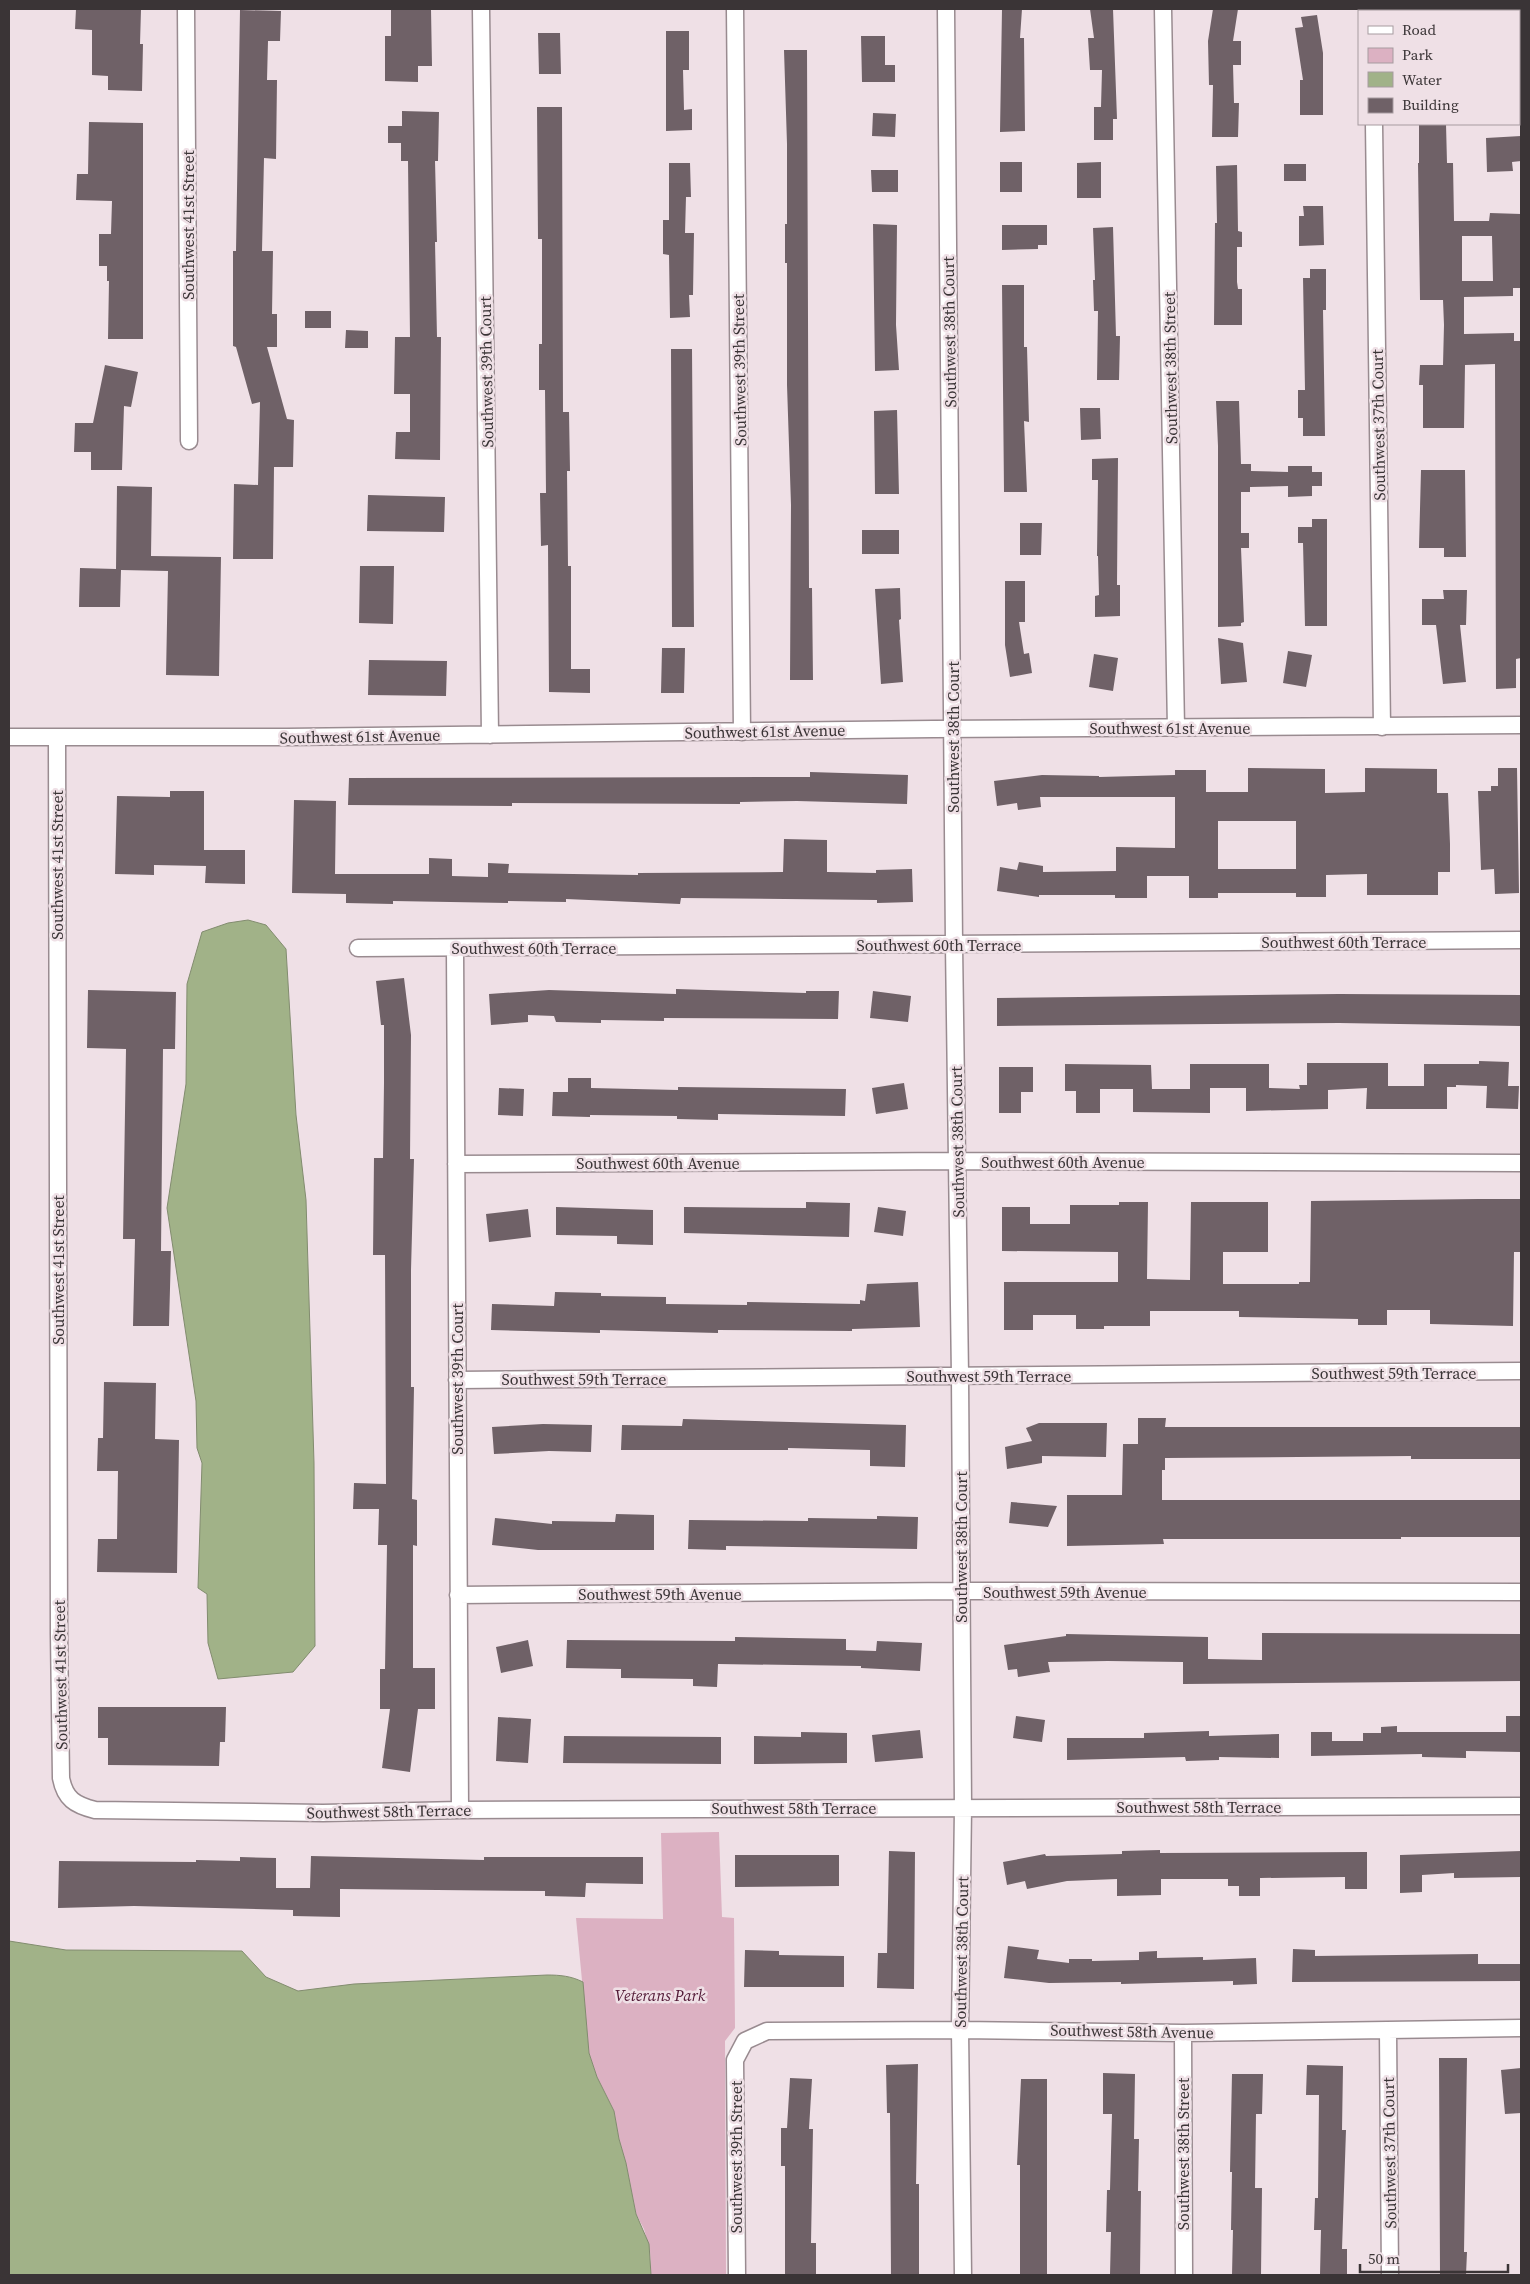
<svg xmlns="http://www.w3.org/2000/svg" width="1530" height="2284" font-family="'Source Serif 4',serif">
<rect width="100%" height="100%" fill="#efe0e6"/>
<path fill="#dcb1c2" d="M719 1832 722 1917 734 1918 735 2028 725 2041 726 2275H651L650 2251 644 2229 636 2214 626 2163 619 2139 614 2111 597 2077 589 2053 576 1918 663 1919 661 1833Z"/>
<path fill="#a1b288" stroke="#828c6f" d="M248 920 266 925 286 949 296 1115 306 1200 314 1463 315 1646 293 1672 218 1679 208 1643 207 1594 198 1588 202 1463 197 1448 196 1401 167 1208 186 1084 187 984 202 932 228 923Z
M9 1941 66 1950 242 1951 266 1977 298 1991 354 1984 547 1975C560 1975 571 1976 583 1982L589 2053 597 2077 614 2111 619 2139 626 2163 636 2214 649 2244 651 2275H9Z"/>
<path fill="#6f6167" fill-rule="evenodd" d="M76 9H141L140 44H143L142 91 108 90V76L92 75V30L75 29Z
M391 9H431L432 66H418V82L385 81V36H391Z
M1002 9H1022L1020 38H1024L1025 131 1000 132Z
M1090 9H1113L1117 119H1113V140H1094V107H1101L1102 70H1090L1088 38H1094Z
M1213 9H1238L1233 41H1241V65H1233L1234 103H1239L1238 137H1212L1213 85H1209L1208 41Z
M240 10 281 11 280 41H268L267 80H277L276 159 264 158 262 251H273L272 314H277V347H267L287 419 294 420 293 467H274L273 559H233L234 484 258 485 260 402 252 404 236 347 233 346V251H236Z
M1317 15 1323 53V115H1300V80H1303L1295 28 1303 27 1301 17Z
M666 31H689V70H683L684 110 692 109V130L666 131Z
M538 33H560L561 74H539Z
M861 36H885V65H895V82H862Z
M784 50H807L809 588H812L813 680H790L791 505 787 385V263H785V224H787V144Z
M537 107H562L563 412H569L570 471H567L568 566H571V669H590V693L549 692 548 545 541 546 540 493H546L545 390H539V344H542V239H538Z
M402 111 439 112 438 161H435L437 242H435L437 337H441L440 460 395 459 396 432H410V394H394L395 337H410L408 161H401V143H388V126H402Z
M873 113 896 114 895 137 872 136Z
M89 122 143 123V339H108L109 281H107V266H99V234H111L112 201 76 200 77 174H88Z
M1419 124H1446L1447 163H1453L1454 221H1489L1490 213 1521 214V288H1513V296L1464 297V334L1514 333V341H1521V658L1516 659V688L1496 689 1495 364 1465 365 1464 428H1423V385H1419L1420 365H1443L1444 325 1443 300H1420L1418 163H1419ZM1462 236H1492L1493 281H1462Z
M1521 136V161L1512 162 1513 171 1487 172 1486 138Z
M1000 162H1022V192H1000Z
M1101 162V198H1077V163Z
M669 163H690L691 197H686L685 233H694L693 295H689L690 317 670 318 669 255 663 254V220H669Z
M1284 164H1306V181H1284Z
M1237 165 1238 231 1242 232V247H1237V282L1238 289H1242V325H1214L1215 223H1217L1216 166Z
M871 170H898V192H872Z
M1303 206H1323L1324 245 1299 246V216H1304Z
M873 224 897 225 896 325 899 370 875 371Z
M1002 225H1047V245H1038V249L1002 250Z
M1113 227 1116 336H1120L1119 380H1097L1098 311H1094L1093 280H1095L1093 228Z
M1310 269H1326V310H1323L1325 436H1303V418H1298V390H1305L1303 278H1310Z
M1002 285H1024V347H1027L1029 422 1024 421 1027 492H1004Z
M305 311H331V328H305Z
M346 330 368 331V348H345Z
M671 349H692L694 627H672Z
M105 365 138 372 131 407 124 406 122 470H91V452H74L75 423H93Z
M1216 401H1239L1241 464H1251V471L1288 472V466H1312V472H1322V486H1312V496L1288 497V486L1250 487V492H1241V533H1249V548H1241L1244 622 1241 623V626L1218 627V446Z
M1080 408H1100L1101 439 1081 440Z
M897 410 899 494H875L874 411Z
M1118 458 1117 585H1120V616L1095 617V596L1099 595 1098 556H1097L1098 480H1092V459Z
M1421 470H1465L1466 557H1444V548H1419Z
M117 486 152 487 151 556 221 557 219 676 166 675 168 571 121 570 120 607H79L80 568 116 569Z
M368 495 445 497 444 532 367 531Z
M1312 519H1327V626H1305L1303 543H1298V527H1312Z
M1020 523H1042L1041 555H1020Z
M862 530H899V554H862Z
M360 566H394L393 624 359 623Z
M1005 581H1025V622H1019L1024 654 1029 653 1032 673 1010 677 1005 645Z
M900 588 901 619 899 620 903 682 881 684 875 589Z
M1443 590H1467L1466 625H1460L1466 682 1443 684 1436 625H1422V599H1444Z
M1218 638 1243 643 1247 682 1221 684Z
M662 648H685L684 693H661Z
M1288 651 1312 655 1306 687 1283 683Z
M1094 654 1118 658 1113 691 1089 687Z
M369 660 447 661 446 696 368 695Z
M1248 768 1325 769V793L1365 792V768L1437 769V793H1448L1450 844V872H1438V895H1367V874L1326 875V897H1296V893H1218V898H1189V876H1147V898H1115V895H1039V897L997 891 1000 867 1017 870 1019 862 1043 866V872L1116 871V847L1175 848V797H1040L1041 807 1018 810 1017 803 997 806 994 781 1042 775 1099 776V777L1175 775V770H1206V792H1248ZM1218 821H1296V869H1218Z
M1498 768H1517L1519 893 1495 894 1494 869 1481 870 1478 791H1491V786H1498Z
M810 772 908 775 907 804 797 801 740 802V804L512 803V806L348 805 349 778 810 777Z
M170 791H204V850H245V884L205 883 206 866 154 865V875L115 874 117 796 170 797Z
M294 800 336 801 335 874H429V858L452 859V876L488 877V863L509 864 508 873 638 875V873L783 872 784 839 827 840V872L876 873V870L912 869 913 902 877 903V900L681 898 680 904 566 899V902L508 901V903L393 901V904L346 903V894L292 893Z
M404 978 411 1035 410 1159H414L411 1270V1387H414L412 1499 417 1500V1546L413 1545V1668H435V1709H418L410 1772 382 1768 390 1709H380V1669H385L387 1545H378L379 1509H353L354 1483 386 1484 385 1255H373L374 1158H383L384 1083V1025H381L376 981Z
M676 989 806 993V991H839L838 1019 664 1018V1021L601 1020V1023L556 1022 554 1016 528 1015V1022L491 1025 489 994 549 990 676 994Z
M88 990 176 992 175 1049H163L161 1251H171L169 1326H133L135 1239H123L126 1049 87 1048Z
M873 991 911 996 908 1022 870 1018Z
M1339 994 1521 995V1026L1339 1023 997 1026V998Z
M1479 1061 1509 1062 1508 1086H1519L1518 1109 1486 1108 1487 1086 1456 1085V1087H1447V1109H1366L1367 1088 1328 1090V1109L1246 1111V1088H1210V1113L1133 1112V1089H1100V1113H1076V1091H1065V1064L1151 1065 1152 1089H1190V1064H1269V1088L1300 1089 1299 1085H1307V1063H1388V1086H1424V1064H1479Z
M999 1067H1033V1092H1021V1113H999Z
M568 1078H591V1088L678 1090V1087L846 1089 845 1116 718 1114V1120L677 1119V1116L590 1115V1117L552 1116 553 1092H568Z
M904 1083 908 1109 876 1114 872 1088Z
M499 1088 524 1089 523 1116 498 1115Z
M1478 1199H1520V1252H1514L1513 1326 1430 1324V1310H1387V1325H1358V1319L1239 1317V1311H1150V1326H1104V1329H1076V1315H1033V1330H1004V1282H1118V1252L1002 1251V1207H1030V1224H1070V1205H1119V1202H1148L1147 1279 1190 1280 1191 1202H1268V1252H1223V1284H1299V1282H1310L1311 1201Z
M806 1202 850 1203 849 1237 684 1233V1207L806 1208Z
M556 1207 653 1210V1245L617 1244V1236L556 1235Z
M878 1207 906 1211 903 1236 874 1232Z
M528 1209 531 1237 489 1242 486 1214Z
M918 1282 920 1327 852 1329V1331L718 1330V1333L600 1330V1333L491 1330 492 1304 554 1306 555 1292 601 1293V1296L666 1297V1304L747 1305V1302L860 1304V1300L865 1301 867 1284Z
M104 1382 156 1383 155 1439 179 1440 177 1573 97 1572 98 1539H117L118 1471H97L98 1438H103Z
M1138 1418H1166L1165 1427H1521V1459H1411V1456L1165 1458V1470H1162V1500H1521V1537H1401V1539H1163L1164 1544 1067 1546V1495H1122L1123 1444H1138Z
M683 1419 906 1425 905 1467 870 1466V1450L788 1448V1450H621L622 1425 682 1426Z
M1039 1423H1107L1106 1457 1042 1456V1463L1007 1469 1005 1447 1032 1441 1026 1428Z
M543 1424 592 1425 591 1452 549 1451 494 1454 492 1427Z
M1011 1502 1057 1506 1048 1527 1009 1523Z
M616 1514 654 1515V1550H538L492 1545 495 1518 552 1524V1521L615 1522Z
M877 1516 918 1517 917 1549 726 1546V1550L688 1549 689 1520 808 1521V1518L877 1519Z
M1262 1633 1520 1634 1521 1681 1183 1684V1662L1108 1661 1048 1662 1050 1672 1018 1677 1017 1669 1008 1670 1004 1645 1066 1636V1634L1208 1637V1659L1262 1660Z
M735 1637 846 1639V1650L876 1651 877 1641 922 1643 920 1671 861 1668V1666L718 1664 717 1687 693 1686V1679L621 1678V1669L566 1668 567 1640 735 1641Z
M528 1640 533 1666 501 1673 496 1647Z
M98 1707H226L225 1742H220L219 1766 108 1765V1738H98Z
M1016 1716 1045 1720 1042 1742 1013 1738Z
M1506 1716H1521V1752L1466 1751V1758L1422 1757V1754L1311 1756V1732H1332V1741H1363V1733H1381V1727L1397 1726V1732H1506Z
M498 1717 531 1719 528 1763 496 1761Z
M920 1730 923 1758 875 1762 872 1735Z
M1209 1731V1736L1279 1734V1758L1219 1757V1760L1186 1761 1185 1757 1067 1760V1738H1144V1733Z
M801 1732 847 1733V1763L754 1764V1736L801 1737Z
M564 1736 721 1737V1764L563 1763Z
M1160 1850V1853L1367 1852V1889H1345V1877L1260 1878V1896H1239V1886H1228V1879H1161V1895L1117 1896V1879L1067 1881 1027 1889 1025 1881 1007 1885 1003 1862 1045 1854 1046 1856 1122 1854V1851Z
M889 1851 915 1852 914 1989 877 1988 878 1953H887Z
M1521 1851V1877L1454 1878V1873L1422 1875V1892L1400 1893V1855Z
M735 1855H839V1886L735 1887Z
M311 1856 484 1860V1857H643V1884L586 1883 585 1897 545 1896V1891L340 1889V1917L293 1916V1910L134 1906 58 1908 59 1861 196 1862V1860L240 1861V1857L276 1858V1888H310Z
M1008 1946 1039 1950 1037 1959 1069 1963V1959H1092V1961L1139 1960V1952L1157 1951V1958L1203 1957V1960L1256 1958 1257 1984 1233 1985V1981L1121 1984V1982L1049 1983 1004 1978Z
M1293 1949 1315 1950V1956L1478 1954V1964H1521V1981L1292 1982Z
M745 1950 779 1951V1955L844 1956V1987H744Z
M1439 2058H1467L1464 2252H1467L1466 2275H1440Z
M918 2064 916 2184H919V2275H891L890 2113H887L886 2065Z
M1307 2065 1343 2066 1342 2130H1346L1342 2249H1347V2275H1320L1321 2230H1314L1315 2198H1318L1319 2095H1306Z
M1521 2068V2113L1505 2114 1501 2070Z
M1103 2073 1135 2074 1134 2139H1139L1138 2191H1141L1140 2275H1110L1111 2232H1106L1107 2190H1110L1112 2114H1103Z
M1232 2074H1263L1262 2114H1256L1255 2188H1262L1261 2275H1232L1233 2230H1231L1232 2172H1230Z
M790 2078 812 2079 809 2129H813L811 2243H816V2275H785V2166H781V2128H787Z
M1021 2079H1047V2275H1020V2165H1017Z"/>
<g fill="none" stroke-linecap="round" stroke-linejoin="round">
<g stroke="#998b90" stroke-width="19">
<path id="minor" d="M186 9 189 441
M481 9 490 735
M735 9 742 732
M946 9 954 945 960 1376 963 1808 960 2030 963 2275
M1163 9 1176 728
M1372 9V11
M1428 9 1437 11
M1519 35 1521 36
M1374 124 1382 727
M9 737H287L933 729 1521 725
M57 737 59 1634 61 1778C65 1799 75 1805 95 1810L323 1813 460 1810 1521 1806
M358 948 1521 940
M455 949 460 1810
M456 1164 957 1161 1521 1163
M457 1380 1521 1371
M458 1595 961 1591 1521 1592
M1388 2031 1390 2275
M1183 2033 1184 2275
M737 2275 735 2060 745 2041 767 2031 960 2030 1183 2033 1521 2028"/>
</g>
<use href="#minor" stroke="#fff" stroke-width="16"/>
</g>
<g text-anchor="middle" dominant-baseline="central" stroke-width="5" stroke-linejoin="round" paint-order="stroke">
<g font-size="16" fill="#3a3436" stroke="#efe0e6">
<text transform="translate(188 225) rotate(-90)">Southwest 41st Street</text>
<text transform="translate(949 332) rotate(-91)">Southwest 38th Court</text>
<text transform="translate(1170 368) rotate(-91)">Southwest 38th Street</text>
<text transform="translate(739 370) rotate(-91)">Southwest 39th Street</text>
<text transform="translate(486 372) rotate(-91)">Southwest 39th Court</text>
<text transform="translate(1378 425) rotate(-91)">Southwest 37th Court</text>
<text x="1170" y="728">Southwest 61st Avenue</text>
<text transform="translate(765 731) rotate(-1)">Southwest 61st Avenue</text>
<text transform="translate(360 736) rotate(-1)">Southwest 61st Avenue</text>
<text transform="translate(953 737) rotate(-90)">Southwest 38th Court</text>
<text transform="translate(57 865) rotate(-90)">Southwest 41st Street</text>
<text x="1344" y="942">Southwest 60th Terrace</text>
<text x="939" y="945">Southwest 60th Terrace</text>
<text x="534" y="948">Southwest 60th Terrace</text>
<text transform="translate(957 1142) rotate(-91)">Southwest 38th Court</text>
<text x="1063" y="1162">Southwest 60th Avenue</text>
<text x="658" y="1163">Southwest 60th Avenue</text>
<text transform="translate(58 1270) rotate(-90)">Southwest 41st Street</text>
<text x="1394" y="1373">Southwest 59th Terrace</text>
<text x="989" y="1376">Southwest 59th Terrace</text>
<text transform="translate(457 1379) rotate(-90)">Southwest 39th Court</text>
<text x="584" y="1379">Southwest 59th Terrace</text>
<text transform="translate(961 1547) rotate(-90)">Southwest 38th Court</text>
<text x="1065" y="1592">Southwest 59th Avenue</text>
<text x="660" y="1594">Southwest 59th Avenue</text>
<text transform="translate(60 1675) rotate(-91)">Southwest 41st Street</text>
<text x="1199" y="1807">Southwest 58th Terrace</text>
<text x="794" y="1808">Southwest 58th Terrace</text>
<text transform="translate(389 1811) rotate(-1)">Southwest 58th Terrace</text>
<text transform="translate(961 1952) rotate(-89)">Southwest 38th Court</text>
<text transform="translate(1132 2031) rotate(1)">Southwest 58th Avenue</text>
<text transform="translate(1389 2153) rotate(-91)">Southwest 37th Court</text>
<text transform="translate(1183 2154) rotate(-90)">Southwest 38th Street</text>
<text transform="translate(736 2157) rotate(-90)">Southwest 39th Street</text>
</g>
<g font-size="16" font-style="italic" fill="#511835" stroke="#efe0e6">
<text x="660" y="1995">Veterans Park</text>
</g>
</g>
<rect width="1530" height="2284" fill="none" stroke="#3a3436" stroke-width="20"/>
<rect x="1358" y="10" width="162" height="115" fill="#efe0e6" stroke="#a79ba0"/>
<rect x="1368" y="26" width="25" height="8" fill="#ffffff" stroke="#a79ba0"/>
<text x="1402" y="35" font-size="15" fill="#3a3436">Road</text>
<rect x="1368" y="48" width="25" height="15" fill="#dcb1c2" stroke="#a79ba0"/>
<text x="1402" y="60" font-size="15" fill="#3a3436">Park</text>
<rect x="1368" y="72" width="25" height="15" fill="#a1b288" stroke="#a79ba0"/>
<text x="1402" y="85" font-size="15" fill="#3a3436">Water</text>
<rect x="1368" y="98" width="25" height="15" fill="#6f6167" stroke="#a79ba0"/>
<text x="1402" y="110" font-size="15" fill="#3a3436">Building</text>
<path d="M1360 2264v8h148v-8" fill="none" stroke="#3a3436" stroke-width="2.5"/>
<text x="1368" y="2264" font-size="15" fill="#3a3436" stroke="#efe0e6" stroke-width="4" paint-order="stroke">50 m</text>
</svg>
